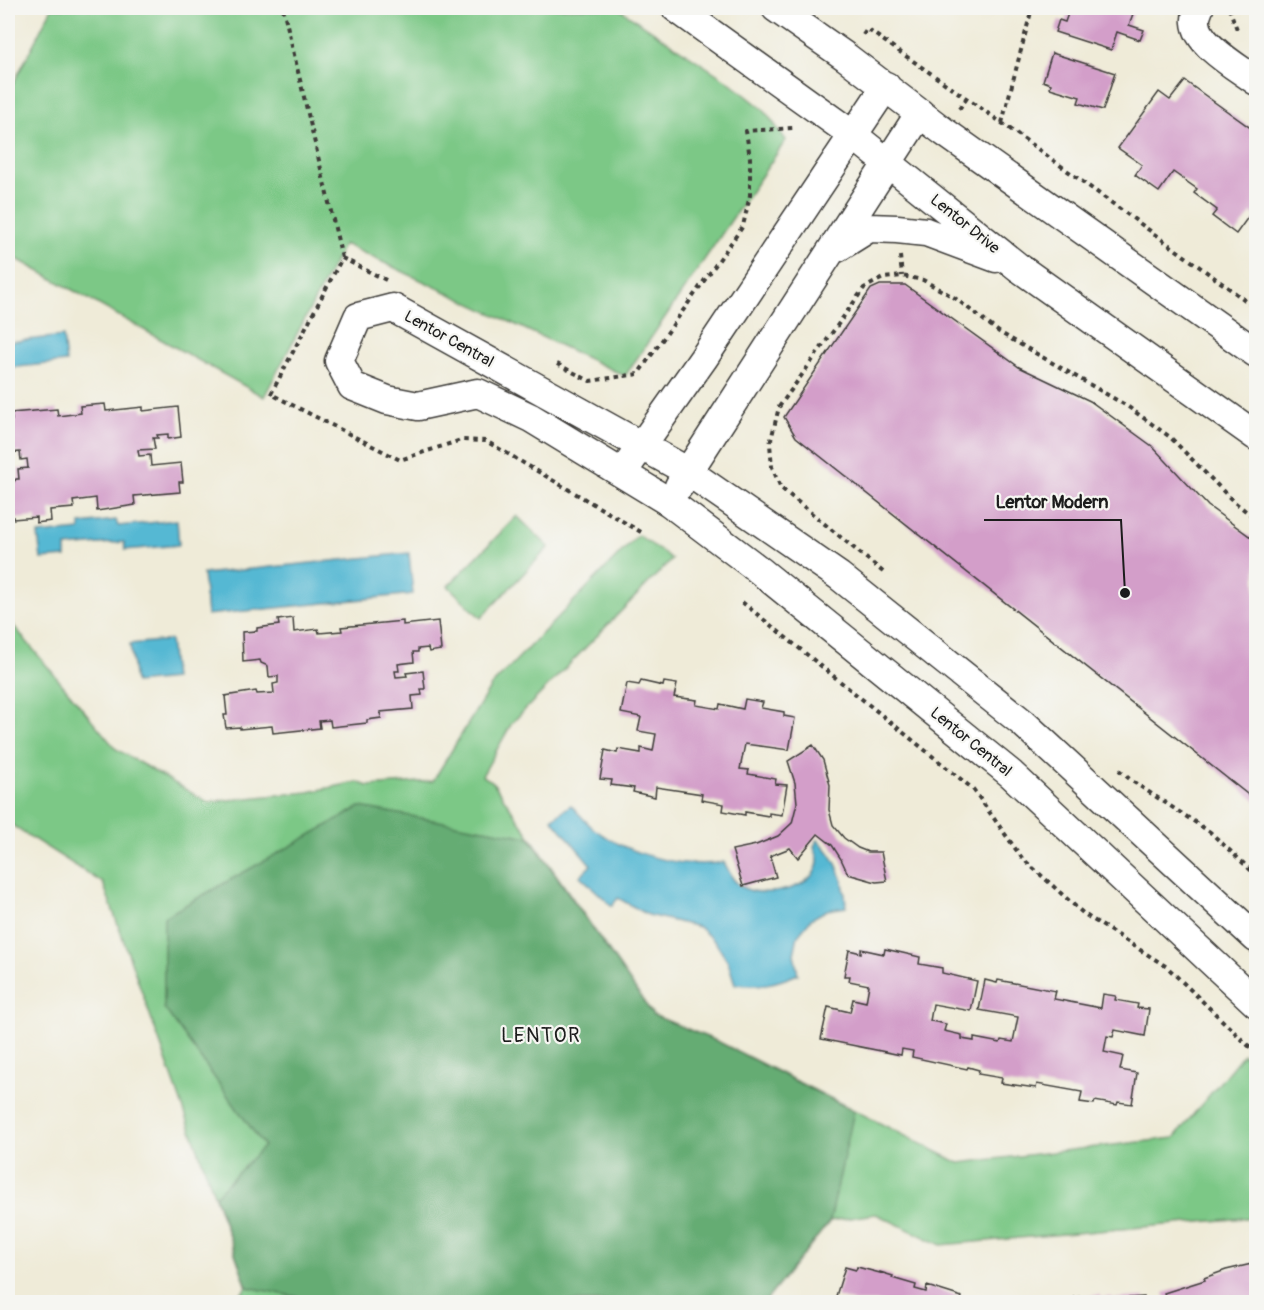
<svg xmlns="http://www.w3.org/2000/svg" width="1264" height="1310" font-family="Pangolin,sans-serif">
<rect width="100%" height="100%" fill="#f6f6f2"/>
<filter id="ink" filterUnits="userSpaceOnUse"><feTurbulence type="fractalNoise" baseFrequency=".0167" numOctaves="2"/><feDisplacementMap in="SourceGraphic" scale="12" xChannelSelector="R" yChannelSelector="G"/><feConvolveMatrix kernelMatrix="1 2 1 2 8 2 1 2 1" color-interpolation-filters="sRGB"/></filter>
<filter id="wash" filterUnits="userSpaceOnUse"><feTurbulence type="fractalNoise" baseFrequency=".008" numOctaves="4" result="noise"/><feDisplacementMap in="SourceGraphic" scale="24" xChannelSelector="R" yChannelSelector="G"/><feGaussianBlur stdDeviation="1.35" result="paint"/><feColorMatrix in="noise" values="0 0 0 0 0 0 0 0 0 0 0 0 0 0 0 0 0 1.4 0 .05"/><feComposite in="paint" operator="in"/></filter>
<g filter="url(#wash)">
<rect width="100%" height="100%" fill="#efebd8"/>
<path fill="#7cc886" stroke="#4c7251" stroke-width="1.5" d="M52 8H618L732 84 764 110 786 140 625 376 344 244 264 397 8 254V94Z
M517 516 549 547 481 618 448 586Z
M638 535 672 559 512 723 482 776 492 781 653 1015 719 1042 959 1163 1174 1138 1243 1054 1256 1067V1217L941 1245 876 1214 830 1221 765 1302H311L297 1297 292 1302H234L247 1287 103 883 13 826 8 819V619L116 749 207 802 308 792 357 782 368 786 433 781 491 686Z"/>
<path fill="#65ac73" stroke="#406448" stroke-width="1.5" d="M360 807 529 837 653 1015 719 1042 854 1111 830 1221 765 1302H311L297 1297 247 1287 215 1196 264 1146 164 1008V917Z"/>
<path fill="#54b8d3" stroke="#386a78" stroke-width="1.5" d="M63 336 66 362 8 368V342Z
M116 520 118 526 177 520 179 545 125 550 124 542 66 547V557L41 559 38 534 80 530V524Z
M409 553 413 594 207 615 203 574Z
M170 640 174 679 135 683 130 644Z
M571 805C578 813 586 822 594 829 629 855 682 869 724 862 730 873 733 883 744 888 765 899 818 889 818 860 818 856 815 850 814 846L818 840C838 859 845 880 846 907L827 910 811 919 798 935 794 954 798 974C775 984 760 987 735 984L728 962 716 943 699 927 648 915 618 898 612 906 580 876 591 865 552 819Z"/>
<g id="blocks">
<path fill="#d39ec9" d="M1070 8H1135L1129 25 1144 30 1140 40 1117 32 1111 50 1055 32 1059 20 1065 22Z
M1052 53 1115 73 1103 110 1078 103 1080 97 1050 88 1051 84 1043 81Z
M1185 81 1256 132V225L1253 222 1256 217 1251 213 1236 234 1212 216 1217 210 1194 193 1197 189 1173 172 1159 192 1135 175 1142 165 1118 148 1159 92 1170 100Z
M880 285H905L1019 367 1090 401 1152 446 1208 506 1256 541V801L796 437 784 417 871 289Z
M105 404 106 411 143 407V411L178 407 181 437 168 439V434L157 435 158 438H153L155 449 138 450 139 456 150 455 151 466 181 463 183 482H179L180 492 134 496 135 505 97 511 96 498 73 501 74 508 50 510 51 521 36 523V517L13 519V517L8 518V487H10L16 479H19L18 469 28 468 27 459 21 460 20 452 8 453V421L12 420 11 413 57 409 58 416 81 413 80 406Z
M293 618 294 632 318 629 319 633 342 631 341 627 403 621V625L438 621 441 650 429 652 428 648 418 649V652H413L414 662 398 664 399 671H395L396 677 407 676 406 673 423 671 425 689H421L422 695 412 696 413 709 380 712 381 718 367 720V723L331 727 330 720 319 721 320 728 273 733 272 726 240 729V727L226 728 224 715H227L225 696 256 691 257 694 274 693 273 684 278 683V676L269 677 268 666 261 663 260 660 243 662 242 632 257 631V628L279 625 278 620Z
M641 681 663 686 664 682 677 684 674 697 697 700 696 705 719 709 720 704 743 709 745 699 763 702 761 708 784 712V716L795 718 789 750 745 744 740 769 749 770 748 774 776 779 775 784 787 785 782 815 769 813V816L745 812V815L723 811 724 804 701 800 702 794 656 787 655 797 633 792 634 788 611 785 612 780 600 779 605 750 617 753 618 749 641 753V748L653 751 656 734 638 731 641 717 621 713 627 683 639 685Z
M813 745 823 760 830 785 829 810 833 825 844 838 858 848 868 852H881L887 881 876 882 848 874 841 859 832 845 818 834 798 858 790 848 770 856 776 877 743 886 732 850 756 845 778 836 792 823 797 803 795 783 788 761Z
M861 949 884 954 885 949 920 957 919 964 942 968V973L977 981 971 1011 933 1004 930 1021 946 1024 944 1031 962 1035V1039L974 1041V1038L1000 1043 1001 1040 1013 1042 1018 1017 979 1010 985 980 997 983 998 980 1056 991 1054 999 1101 1008 1103 994 1116 996 1115 1000 1138 1004 1137 1008 1149 1009 1145 1036 1115 1030 1113 1037 1107 1036 1104 1052 1123 1056 1120 1070 1137 1073 1132 1104 1118 1102 1117 1105 1095 1101 1094 1104 1080 1102 1082 1092 1037 1084 1036 1088 1001 1083 1002 1078 978 1074 979 1070 968 1067 967 1069 912 1057 913 1051 902 1049 901 1055 821 1039 828 1007 850 1012 853 999 866 1002 869 985 849 981 850 976H844L849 950 861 953Z
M1256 1263V1302H1167L1164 1293 1205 1280 1204 1278 1226 1270Z
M845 1267 856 1270 857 1267 880 1273V1272L893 1276 892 1278 916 1285 915 1289 926 1292 927 1286 962 1297 961 1300 966 1302H854L836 1296Z
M1100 1295V1298L1112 1297 1113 1299 1144 1297V1302H1075L1074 1297Z
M1014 1298H1027L1028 1302H1014Z"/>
</g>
</g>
<g filter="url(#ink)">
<use href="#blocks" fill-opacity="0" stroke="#3c3b38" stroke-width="1.5"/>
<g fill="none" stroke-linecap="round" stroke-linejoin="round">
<g stroke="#3c3b38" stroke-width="31">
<path id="minor" d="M676 8 853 135 1018 267 1256 436
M776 8 846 57 943 131 1256 353
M1199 8C1198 12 1195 17 1196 22 1197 45 1239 68 1256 81
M837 248 869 228 897 229 926 232 996 258
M630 462 703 359 886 86
M679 486 920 113
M1256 938 1023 723 839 576 687 471 393 308 358 317 339 361 352 386 387 400 418 406 478 393 531 418 669 502 759 570 1011 774 1256 1003"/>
</g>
<path stroke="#3c3b38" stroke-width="4" stroke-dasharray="4.5 4.5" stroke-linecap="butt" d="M283 8 342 258
M1229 8 1238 32
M863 35 867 29 1002 123 1256 308
M959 109 967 98
M1002 123 1032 8
M900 256 902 276
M386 280 342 258 271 394 400 460 461 440 486 441 641 532
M557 364 590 381 638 374 743 226 750 195V158L746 131 793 128
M883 572 781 488 772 467 770 444 779 407 864 288 883 278 902 276 923 280 955 298 999 332 1127 406 1170 437 1233 501 1256 519
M742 602 973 789 1022 858 1084 914 1167 967 1256 1053
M1119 770 1132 781 1210 832 1256 875"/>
<use href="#minor" stroke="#fff" stroke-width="28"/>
</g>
</g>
<g text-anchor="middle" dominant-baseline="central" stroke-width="4.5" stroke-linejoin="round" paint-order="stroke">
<g font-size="16" fill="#1c1c1c" stroke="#f6f6f2">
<text transform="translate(965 224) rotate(39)">Lentor Drive</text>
<text transform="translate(449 339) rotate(29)">Lentor Central</text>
<text transform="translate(971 742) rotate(39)">Lentor Central</text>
</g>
<g font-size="20" letter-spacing="1.5" fill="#1c1c1c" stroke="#f6f6f2">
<text x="541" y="1035">LENTOR</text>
</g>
</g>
<path fill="none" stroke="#1c1c1c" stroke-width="2" d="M1125 593L1121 520H984"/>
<circle fill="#1c1c1c" stroke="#f6f6f2" stroke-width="2" cx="1125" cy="593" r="6"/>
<g font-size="18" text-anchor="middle" font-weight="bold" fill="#1c1c1c" stroke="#f6f6f2" stroke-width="4.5" stroke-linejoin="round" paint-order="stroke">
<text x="1052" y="508">Lentor Modern</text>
</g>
<rect width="1264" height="1310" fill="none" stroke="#f6f6f2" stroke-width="30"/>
</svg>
